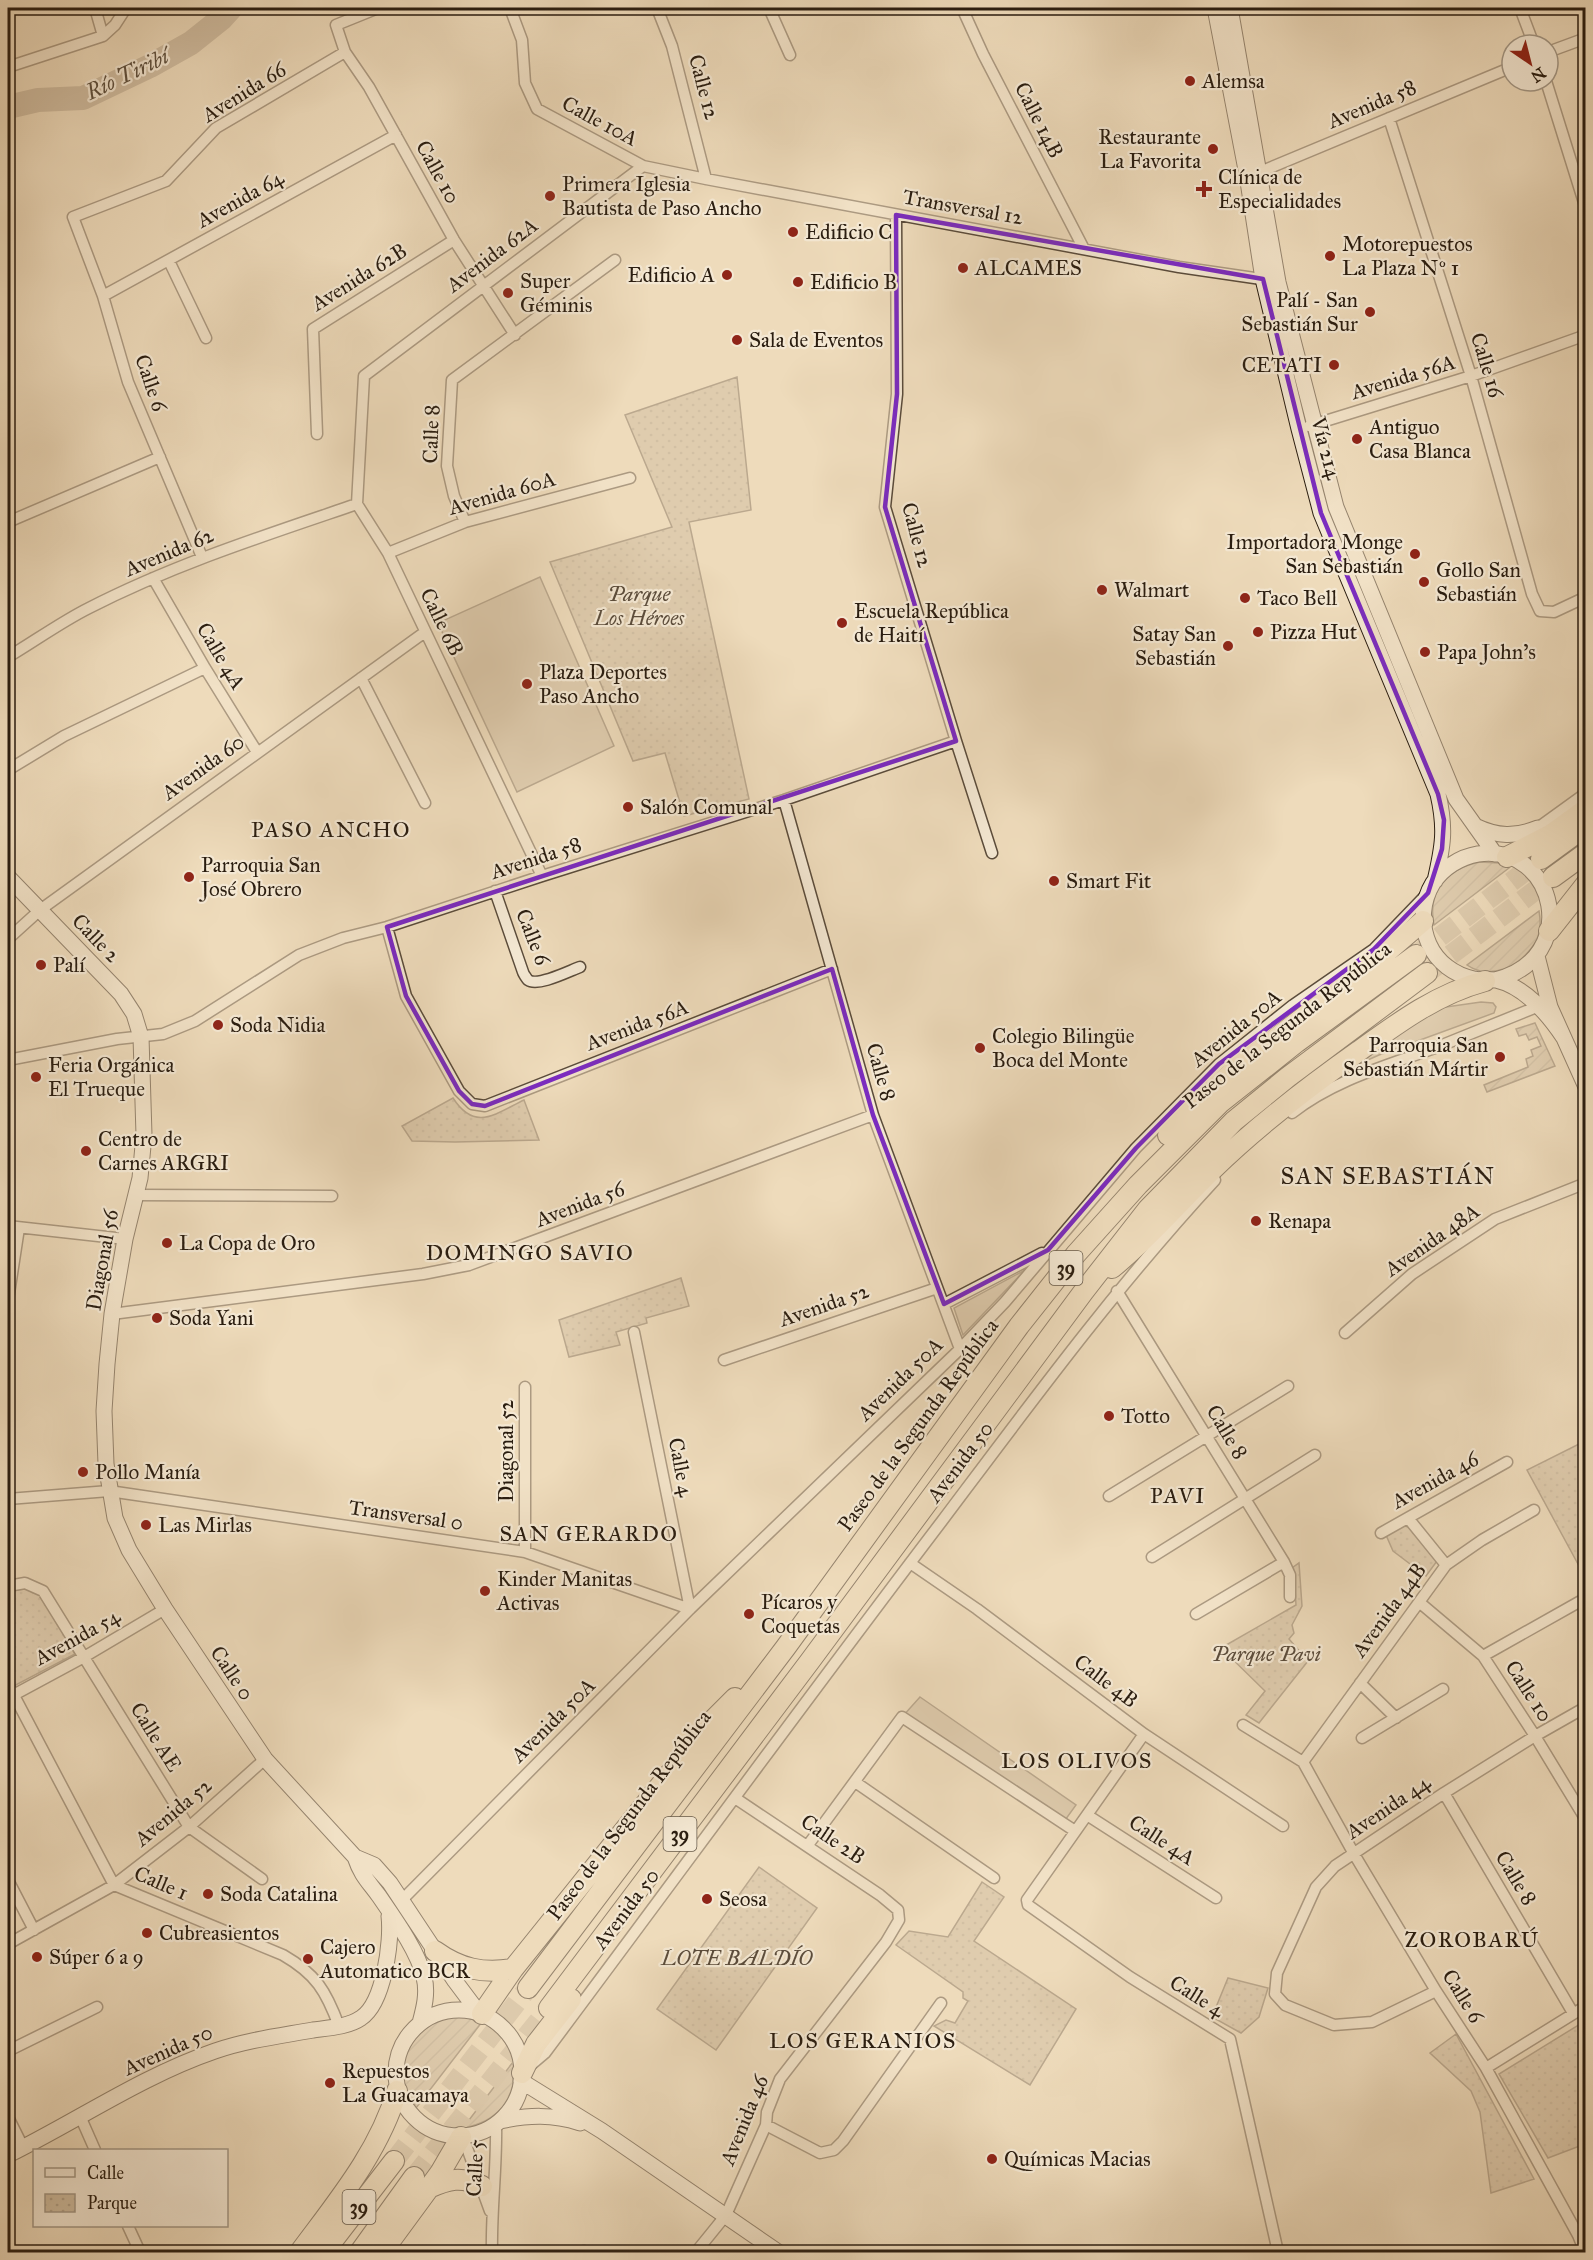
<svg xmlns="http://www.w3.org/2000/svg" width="1593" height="2260" font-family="'IM FELL Great Primer',serif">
<defs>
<pattern id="park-dots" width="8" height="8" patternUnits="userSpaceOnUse" patternTransform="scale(1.5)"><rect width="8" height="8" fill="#cdbb9e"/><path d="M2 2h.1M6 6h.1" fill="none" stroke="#b0a087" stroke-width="1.8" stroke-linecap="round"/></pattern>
<pattern id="garden-furrows" width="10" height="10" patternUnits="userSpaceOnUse" patternTransform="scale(1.5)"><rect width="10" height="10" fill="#cdbb9e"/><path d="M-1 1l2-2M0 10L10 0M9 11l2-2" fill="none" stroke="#b0a087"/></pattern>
</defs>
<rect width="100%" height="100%" fill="#eedbbb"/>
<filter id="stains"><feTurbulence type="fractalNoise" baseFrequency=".00333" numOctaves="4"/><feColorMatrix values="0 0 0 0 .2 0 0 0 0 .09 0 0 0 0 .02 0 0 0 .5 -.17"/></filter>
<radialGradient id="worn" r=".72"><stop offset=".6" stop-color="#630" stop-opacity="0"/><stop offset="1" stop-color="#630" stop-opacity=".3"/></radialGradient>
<path fill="#cdbb9e" stroke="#7c6c57" stroke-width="1.5" d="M540 577 614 746 517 792 438 623Z
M1481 1002 1493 1003 1496 1007 1494 1013 1379 1055 1343 1071 1425 1010Z
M1025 1270 963 1335 954 1308Z
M920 1697 1076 1805 1063 1823 902 1717Z"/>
<path fill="url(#park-dots)" stroke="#7c6c57" stroke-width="1.5" d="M737 377 751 510 689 522 749 799 684 816 665 753 633 761 550 562 672 527 625 415Z
M453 1098C475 1132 495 1114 524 1100L539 1140 455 1142 412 1141 402 1126Z
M681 1278 689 1306 646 1318 647 1323 616 1332 620 1345 569 1357 559 1320Z
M1585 1441V1577L1527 1470Z
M1406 1524 1437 1561 1426 1576 1393 1551 1386 1535Z
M1299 1563 1302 1606 1292 1625 1294 1633 1289 1639 1308 1661 1259 1723 1246 1715 1265 1691 1221 1648 1296 1605 1295 1588 1285 1573Z
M25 1589 36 1591 42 1597 75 1654 12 1687 8 1676V1591Z
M759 1867 817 1908 716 2050 657 2009Z
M982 1882 1004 1897 974 1941 1076 2009 1030 2085 934 2026 946 2020 955 2023 968 2001 963 1998V1992L896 1945 909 1931 948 1937Z
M1228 1978 1268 1988 1259 2017 1241 2033 1212 2017Z
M1585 2021V2144L1548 2158 1499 2074Z
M1456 2034 1534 2179 1491 2193 1480 2112 1471 2091 1430 2053Z"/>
<path fill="url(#garden-furrows)" stroke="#7c6c57" stroke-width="1.5" d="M1480 862 1499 863 1509 868 1434 925C1427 890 1447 869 1480 862Z
M1539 911C1541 922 1541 933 1535 943 1521 966 1490 981 1467 965Z
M1535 1023 1555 1066 1487 1092 1484 1085 1528 1067 1526 1059 1533 1056 1531 1050 1541 1046 1537 1037 1529 1040 1526 1034 1519 1036 1516 1029Z
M450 2016 464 2017 482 2022 416 2108C411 2100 406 2092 403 2082 395 2049 421 2023 450 2016Z
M513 2062C518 2098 498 2122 463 2128Z"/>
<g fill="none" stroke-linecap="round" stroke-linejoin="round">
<path stroke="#ab9a81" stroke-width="24" d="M8 107 38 100 83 98 150 66 191 43 221 19 231 8"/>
<path stroke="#c7b599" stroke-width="20" stroke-dasharray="20 10" stroke-linecap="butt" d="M1416 955 1541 859
M1427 973 1553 877
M394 2161 528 1988
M414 2177 549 2008"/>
<g stroke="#5b4c3b" stroke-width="13">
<path id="street" d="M378 8 336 25 345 52 369 87 454 240 515 335
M510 8 522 40 525 83 537 109 643 166 706 179 1179 267 1268 280
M657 8 672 46 706 179
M769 8 790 55
M962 8 983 54 1084 249
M1520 8 1534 45
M103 36 115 25 126 8
M1548 52 1586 38
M8 67 103 36 95 8
M1546 81 1586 209
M1389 118 1471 376 1532 594 1540 611 1554 612 1586 597
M1255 174 1512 67
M896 215 897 394 885 507 956 741 992 853
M169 261 206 338
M103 296 396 135
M1309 426 1471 376 1586 335
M317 434 313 329 454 240
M8 522 160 457
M465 522 454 496 447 466 452 380 615 260
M388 553 465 522 630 478
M202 557 128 382 103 296 73 217 166 181 216 128 345 52
M153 578 205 668 257 752
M8 657C35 641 61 622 89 608 175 564 266 535 357 504
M361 678 425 803
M8 770 64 736 205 668
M784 800 873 1115 960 1349
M1532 832 1586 793
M542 876 388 553 357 504 364 376 643 166
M495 891 523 972C523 973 527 979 528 980 538 987 569 971 580 967
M387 927 406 996 459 1091 472 1104 485 1106 832 969
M8 939 40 910 425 632
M8 1060 117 1039 163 1034 195 1021 299 955 343 938 387 927 542 876 784 800 956 741
M1292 1113C1334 1080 1386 1066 1435 1048 1470 1034 1504 1020 1539 1006
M135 1195 332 1196
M8 1226 125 1239
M1117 1291 1284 1562 1290 1575V1597
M8 1300 19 1228
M944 1304 1042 1253
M112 1314 423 1274 469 1265 873 1115
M634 1332 690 1609
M1345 1333 1412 1274 1495 1219 1586 1183
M724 1360 937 1288
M1109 1496 1288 1386
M8 1499 109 1491 525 1552 690 1609
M1408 1518 1446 1565
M1381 1533 1507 1462
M525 1552V1387
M1152 1557 1315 1455
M910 1563 977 1609 1144 1734 1283 1826
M8 1586 25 1583 43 1591 189 1827 262 1879
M1419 1602 1483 1656 1535 1736 1586 1820
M1196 1614 1284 1562
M1483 1656 1586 1598
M1360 1683 1396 1718
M8 1684 114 1885 283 1955C316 1974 326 1991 339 2026
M8 1698 84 1657 165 1609
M1243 1725 1303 1762 1354 1854 1436 1991 1486 2068 1578 2235 1585 2252
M1144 1734 1027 1900 1028 1905 1130 1977 1230 2039 1278 2252
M1362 1738 1443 1689
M1303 1762 1446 1565 1482 1540 1534 1510
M855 1782 994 1878
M1444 1793 1573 2013
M1087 1815 1216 1898
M808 1845 902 1717 1075 1831
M8 1880 34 1930
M402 1900 690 1609 960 1349 1005 1302 1136 1148 1219 1064 1293 1005 1374 949 1426 895
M8 1944 114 1885 189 1827 265 1759
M1436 1991 1372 2022 1334 2025 1285 2005 1275 1994 1277 1973 1316 1887 1335 1866 1444 1793 1535 1736 1586 1707
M8 2051 97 2007
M532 2064 545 2053C678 1875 808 1697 942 1521 1030 1404 1116 1287 1215 1180
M1486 2068 1586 2006
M80 2116 95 2150
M8 2117 23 2147
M766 2125 820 2153 834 2150 843 2141 941 2003
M463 2137 490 2211
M128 2226 140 2252
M584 2251 586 2252
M492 2252C491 2210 497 2167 496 2124
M696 2252 726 2215 766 2125 767 2112 780 2079 886 1942 899 1920 898 1910 880 1895 735 1798"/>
</g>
<g stroke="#2a1d10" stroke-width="17">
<path id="secondary" d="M1215 8 1247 175 1263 279 1299 429 1321 513 1438 794C1446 829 1443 846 1435 881
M1230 8 1278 282 1336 507 1456 799 1495 854
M1475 826C1498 837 1515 837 1538 828
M8 877 121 994 134 1014 141 1037 144 1135 140 1178 125 1239 112 1314 107 1364 104 1411 106 1464 115 1518 129 1550 165 1609 265 1759 355 1857C361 1875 368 1881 379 1896 394 1918 418 1951 424 1977 428 1993 424 2008 420 2023
M1537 956 1550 1007 1586 1087
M1495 980C1582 959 1557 843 1478 854 1460 857 1443 868 1433 883 1422 901 1420 924 1429 944 1437 962 1454 975 1474 979 1481 981 1489 979 1496 980 1526 987 1548 1014 1564 1038
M355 1857 374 1865 390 1883 455 1981 479 2013
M396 2073a63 63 0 1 1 126 0a63 63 0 1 1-126 0Z
M521 2081 602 2131 778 2252
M500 2121C528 2115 553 2114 580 2123
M8 2155C77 2121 142 2076 215 2051 247 2040 280 2036 313 2030 328 2028 348 2027 361 2018 384 2003 392 1941 389 1916"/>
</g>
<g stroke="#2a1d10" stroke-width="22">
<path id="highway" d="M1507 857 1550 835 1586 809
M1541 859 1586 826
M1553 877 1586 853
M1549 931 1586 884
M1168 1135 1204 1098 1238 1067 1368 968 1423 921
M1112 1268C1149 1238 1179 1202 1213 1169 1258 1125 1308 1087 1359 1051 1399 1022 1437 994 1485 981
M435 1951C460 1969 483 1974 513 1969
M528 1988 786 1647 1019 1326 1076 1254 1138 1185 1220 1103 1297 1042 1416 955
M549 2008 810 1661 1084 1291 1148 1209 1234 1121 1288 1077 1427 973
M482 2014 513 1969 713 1720 735 1698
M522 2073 536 2044 571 1999
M429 2188C449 2179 461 2176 482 2186
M300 2252C337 2202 379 2152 397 2091
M324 2252 394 2161
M360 2252 414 2177
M382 2252 440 2173 461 2137"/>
</g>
<use href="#street" stroke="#f4e8d3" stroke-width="10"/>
<use href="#secondary" stroke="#f4e8d3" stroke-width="15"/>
<use href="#highway" stroke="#eedbbb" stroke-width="20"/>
</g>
<path d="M0 0H1593V2260H0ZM896 215 1263 279 1321 513 1438 794 1444 820 1442 849 1428 893 1374 949 1219 1064 1136 1148 1048 1250 944 1304 873 1115 832 969 485 1106 472 1104 459 1091 406 996 387 927 956 741 885 507 897 394Z" fill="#eedbbb" fill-opacity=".55" fill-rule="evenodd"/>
<path fill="none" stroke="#7b2cbf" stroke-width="4.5" stroke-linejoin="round" d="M896 215 1263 279 1321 513 1438 794 1444 820 1442 849 1428 893 1374 949 1219 1064 1136 1148 1048 1250 944 1304 873 1115 832 969 485 1106 472 1104 459 1091 406 996 387 927 956 741 885 507 897 394Z"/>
<g fill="#8f2418" stroke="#f4e8d3" stroke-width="2">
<circle cx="1190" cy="81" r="6"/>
<circle cx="1213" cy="149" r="6"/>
<path d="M1201 180h6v6h6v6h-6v6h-6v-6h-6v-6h6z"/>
<circle cx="550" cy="196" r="6"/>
<circle cx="793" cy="232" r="6"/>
<circle cx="1330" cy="256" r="6"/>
<circle cx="963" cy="268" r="6"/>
<circle cx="727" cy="275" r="6"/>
<circle cx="798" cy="282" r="6"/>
<circle cx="508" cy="293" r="6"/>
<circle cx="1370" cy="312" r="6"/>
<circle cx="737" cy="340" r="6"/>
<circle cx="1334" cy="365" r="6"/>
<circle cx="1357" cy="439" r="6"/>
<circle cx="1415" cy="554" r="6"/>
<circle cx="1424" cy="582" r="6"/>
<circle cx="1102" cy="590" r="6"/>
<circle cx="1245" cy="598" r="6"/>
<circle cx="842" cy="623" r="6"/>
<circle cx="1258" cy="632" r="6"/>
<circle cx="1228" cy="646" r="6"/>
<circle cx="1425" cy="652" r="6"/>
<circle cx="527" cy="684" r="6"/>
<circle cx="628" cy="807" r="6"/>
<circle cx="189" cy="877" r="6"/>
<circle cx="1054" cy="881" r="6"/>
<circle cx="41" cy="965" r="6"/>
<circle cx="218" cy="1025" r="6"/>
<circle cx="980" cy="1048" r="6"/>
<circle cx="1500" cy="1057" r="6"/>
<circle cx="36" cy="1077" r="6"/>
<circle cx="86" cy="1151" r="6"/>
<circle cx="1256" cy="1221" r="6"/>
<circle cx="167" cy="1243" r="6"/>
<circle cx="157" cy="1318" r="6"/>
<circle cx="1109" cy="1416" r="6"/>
<circle cx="83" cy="1472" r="6"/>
<circle cx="146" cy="1525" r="6"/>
<circle cx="485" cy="1591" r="6"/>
<circle cx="749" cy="1614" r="6"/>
<circle cx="208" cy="1894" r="6"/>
<circle cx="707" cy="1899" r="6"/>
<circle cx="147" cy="1933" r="6"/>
<circle cx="37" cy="1957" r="6"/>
<circle cx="308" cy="1959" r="6"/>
<circle cx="330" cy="2083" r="6"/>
<circle cx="992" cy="2159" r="6"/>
</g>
<g text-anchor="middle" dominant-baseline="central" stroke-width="4.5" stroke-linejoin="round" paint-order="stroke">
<g fill="#f4e8d3" stroke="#675a4a" stroke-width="1.5">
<rect x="1049.5" y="1251" width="33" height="34" rx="4.5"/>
<rect x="663.5" y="1817" width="33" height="34" rx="4.5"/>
<rect x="342.5" y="2190" width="33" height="34" rx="4.5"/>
</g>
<g font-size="20" font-weight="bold" fill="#2a1d10">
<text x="1066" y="1268">39</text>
<text x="680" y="1834">39</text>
<text x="359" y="2207">39</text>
</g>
<g font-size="21" fill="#2a1d10" stroke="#f4e8d3" text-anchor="start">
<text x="1202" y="81">Alemsa</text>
<text x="1201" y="137" text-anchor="end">Restaurante<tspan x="1201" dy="24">La Favorita</tspan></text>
<text x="1218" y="177">Clínica de<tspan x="1218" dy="24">Especialidades</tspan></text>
<text x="562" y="184">Primera Iglesia<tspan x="562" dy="24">Bautista de Paso Ancho</tspan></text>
<text x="805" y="232">Edificio C</text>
<text x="1342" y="244">Motorepuestos<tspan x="1342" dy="24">La Plaza Nº 1</tspan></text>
<text x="975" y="268">ALCAMES</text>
<text x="715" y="275" text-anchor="end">Edificio A</text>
<text x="520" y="281">Super<tspan x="520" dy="24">Géminis</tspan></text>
<text x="810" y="282">Edificio B</text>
<text x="1358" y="300" text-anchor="end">Palí - San<tspan x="1358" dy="24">Sebastián Sur</tspan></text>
<text x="749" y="340">Sala de Eventos</text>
<text x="1322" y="365" text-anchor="end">CETATI</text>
<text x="1369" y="427">Antiguo<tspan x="1369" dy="24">Casa Blanca</tspan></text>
<text x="1403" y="542" text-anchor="end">Importadora Monge<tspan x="1403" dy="24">San Sebastián</tspan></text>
<text x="1436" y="570">Gollo San<tspan x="1436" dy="24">Sebastián</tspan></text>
<text x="1114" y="590">Walmart</text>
<text x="1257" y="598">Taco Bell</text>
<text x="854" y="611">Escuela República<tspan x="854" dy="24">de Haití</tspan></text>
<text x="1270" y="632">Pizza Hut</text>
<text x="1216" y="634" text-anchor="end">Satay San<tspan x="1216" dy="24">Sebastián</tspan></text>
<text x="1437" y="652">Papa John's</text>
<text x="539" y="672">Plaza Deportes<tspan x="539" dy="24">Paso Ancho</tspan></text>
<text x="640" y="807">Salón Comunal</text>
<text x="201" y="865">Parroquia San<tspan x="201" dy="24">José Obrero</tspan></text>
<text x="1066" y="881">Smart Fit</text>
<text x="53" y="965">Palí</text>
<text x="230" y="1025">Soda Nidia</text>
<text x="992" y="1036">Colegio Bilingüe<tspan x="992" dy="24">Boca del Monte</tspan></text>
<text x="1488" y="1045" text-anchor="end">Parroquia San<tspan x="1488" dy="24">Sebastián Mártir</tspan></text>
<text x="48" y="1065">Feria Orgánica<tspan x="48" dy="24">El Trueque</tspan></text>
<text x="98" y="1139">Centro de<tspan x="98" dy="24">Carnes ARGRI</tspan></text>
<text x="1268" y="1221">Renapa</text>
<text x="179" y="1243">La Copa de Oro</text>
<text x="169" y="1318">Soda Yani</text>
<text x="1121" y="1416">Totto</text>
<text x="95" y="1472">Pollo Manía</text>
<text x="158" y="1525">Las Mirlas</text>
<text x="497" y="1579">Kinder Manitas<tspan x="497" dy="24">Activas</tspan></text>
<text x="761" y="1602">Pícaros y<tspan x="761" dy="24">Coquetas</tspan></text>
<text x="220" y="1894">Soda Catalina</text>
<text x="719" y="1899">Seosa</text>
<text x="159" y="1933">Cubreasientos</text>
<text x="320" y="1947">Cajero<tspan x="320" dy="24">Automatico BCR</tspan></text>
<text x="49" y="1957">Súper 6 a 9</text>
<text x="342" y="2071">Repuestos<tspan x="342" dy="24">La Guacamaya</tspan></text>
<text x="1004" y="2159">Químicas Macias</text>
</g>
<g font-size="21" fill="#2a1d10" stroke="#f4e8d3">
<text transform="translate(704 87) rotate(75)">Calle 12</text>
<text transform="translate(244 92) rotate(-32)">Avenida 66</text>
<text transform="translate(1372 104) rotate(-23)">Avenida 58</text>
<text transform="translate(1039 120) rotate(63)">Calle 14B</text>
<text transform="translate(600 121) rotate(28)">Calle 10A</text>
<text transform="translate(438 172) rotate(61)">Calle 10</text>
<text transform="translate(240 199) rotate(-29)">Avenida 64</text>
<text transform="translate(963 207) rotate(10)">Transversal 12</text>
<text transform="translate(492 255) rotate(-37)">Avenida 62A</text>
<text transform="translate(359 277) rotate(-32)">Avenida 62B</text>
<text transform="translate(1487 365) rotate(73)">Calle 16</text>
<text transform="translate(1403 377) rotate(-17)">Avenida 56A</text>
<text transform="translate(151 383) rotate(71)">Calle 6</text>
<text transform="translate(431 434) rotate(-88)">Calle 8</text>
<text transform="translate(1326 448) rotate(75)">Vía 214</text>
<text transform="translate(502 493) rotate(-16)">Avenida 60A</text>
<text transform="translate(917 535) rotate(75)">Calle 12</text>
<text transform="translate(169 552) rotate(-23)">Avenida 62</text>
<text transform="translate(442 622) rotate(64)">Calle 6B</text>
<text transform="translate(221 656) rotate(59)">Calle 4A</text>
<text transform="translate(203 767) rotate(-36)">Avenida 60</text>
<text transform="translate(536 858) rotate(-18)">Avenida 58</text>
<text transform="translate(533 937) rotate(68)">Calle 6</text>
<text transform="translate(96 938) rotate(46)">Calle 2</text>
<text transform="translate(637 1025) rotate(-21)">Avenida 56A</text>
<text transform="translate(1287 1025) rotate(-38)">Paseo de la Segunda República</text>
<text transform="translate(1236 1028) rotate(-39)">Avenida 50A</text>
<text transform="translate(881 1072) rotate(74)">Calle 8</text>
<text transform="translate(580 1204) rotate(-21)">Avenida 56</text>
<text transform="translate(1432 1240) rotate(-35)">Avenida 48A</text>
<text transform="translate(102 1260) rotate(-80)">Diagonal 56</text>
<text transform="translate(824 1305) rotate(-19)">Avenida 52</text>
<text transform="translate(900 1379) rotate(-44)">Avenida 50A</text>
<text transform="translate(918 1425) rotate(-54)">Paseo de la Segunda República</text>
<text transform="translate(1227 1432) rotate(59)">Calle 8</text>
<text transform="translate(506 1451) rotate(-90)">Diagonal 52</text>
<text transform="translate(960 1462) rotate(-53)">Avenida 50</text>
<text transform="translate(681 1467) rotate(79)">Calle 4</text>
<text transform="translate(1435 1480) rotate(-29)">Avenida 46</text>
<text transform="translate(406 1515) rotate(8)">Transversal 0</text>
<text transform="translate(1389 1610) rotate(-54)">Avenida 44B</text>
<text transform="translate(77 1637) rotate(-29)">Avenida 54</text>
<text transform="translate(232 1673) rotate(56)">Calle 0</text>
<text transform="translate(1106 1681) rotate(37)">Calle 4B</text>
<text transform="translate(1529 1691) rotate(57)">Calle 10</text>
<text transform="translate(553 1720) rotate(-45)">Avenida 50A</text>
<text transform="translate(156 1737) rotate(58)">Calle AE</text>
<text transform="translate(1388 1807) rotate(-34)">Avenida 44</text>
<text transform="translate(173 1812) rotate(-40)">Avenida 52</text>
<text transform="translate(629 1815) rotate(-53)">Paseo de la Segunda República</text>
<text transform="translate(833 1839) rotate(34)">Calle 2B</text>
<text transform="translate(1162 1840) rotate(33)">Calle 4A</text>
<text transform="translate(1516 1878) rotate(59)">Calle 8</text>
<text transform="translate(161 1883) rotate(23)">Calle 1</text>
<text transform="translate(626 1909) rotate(-53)">Avenida 50</text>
<text transform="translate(1197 1996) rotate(32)">Calle 4</text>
<text transform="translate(1463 1996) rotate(58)">Calle 6</text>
<text transform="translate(168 2050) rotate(-24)">Avenida 50</text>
<text transform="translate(744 2120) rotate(-68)">Avenida 46</text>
<text transform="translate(475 2168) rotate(-87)">Calle 5</text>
</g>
<g font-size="21" font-style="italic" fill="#5b4c3b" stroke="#f4e8d3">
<text x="639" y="594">Parque<tspan x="639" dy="24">Los Héroes</tspan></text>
<text x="1266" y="1654">Parque Pavi</text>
<text x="737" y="1958">LOTE BALDÍO</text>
</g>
<g font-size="22" font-style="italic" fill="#5e4f3d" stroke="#f4e8d3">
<text transform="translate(127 74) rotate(-26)">Río Tiribí</text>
</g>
<g font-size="22" letter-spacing="1.5" fill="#2a1d10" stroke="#f4e8d3">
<text x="331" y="829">PASO ANCHO</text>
<text x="530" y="1252">DOMINGO SAVIO</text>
<text x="1178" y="1495">PAVI</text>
<text x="589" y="1533">SAN GERARDO</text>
<text x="1077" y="1760">LOS OLIVOS</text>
<text x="1472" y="1939">ZOROBARÚ</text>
<text x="863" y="2040">LOS GERANIOS</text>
</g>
<g font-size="24" letter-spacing="1.5" fill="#2a1d10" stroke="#f4e8d3">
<text x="1388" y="1176">SAN SEBASTIÁN</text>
</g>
</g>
<rect width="1593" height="2260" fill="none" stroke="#eedbbb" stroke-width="30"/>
<rect x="9" y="9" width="1575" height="2242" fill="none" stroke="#2a1d10" stroke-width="3"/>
<rect x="15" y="15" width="1563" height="2230" fill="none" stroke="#2a1d10" stroke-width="1.5"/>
<rect x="33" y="2149" width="195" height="78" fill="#f4e8d3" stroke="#a39785" stroke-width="1.5"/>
<rect x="45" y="2168" width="30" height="9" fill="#f4e8d3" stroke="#a39785" stroke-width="1.5"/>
<text x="87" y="2179" font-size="18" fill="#2a1d10">Calle</text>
<rect x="45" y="2194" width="30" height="18" fill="url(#park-dots)" stroke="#a39785" stroke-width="1.5"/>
<text x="87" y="2209" font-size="18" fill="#2a1d10">Parque</text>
<g transform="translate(1530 63) rotate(145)"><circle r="28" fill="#f4e8d3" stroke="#a39785" stroke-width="1.5"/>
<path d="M0-4.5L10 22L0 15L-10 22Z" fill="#8f2418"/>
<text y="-9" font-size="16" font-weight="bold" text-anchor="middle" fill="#2a1d10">N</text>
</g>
<rect width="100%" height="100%" filter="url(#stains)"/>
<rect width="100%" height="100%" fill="url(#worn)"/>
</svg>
